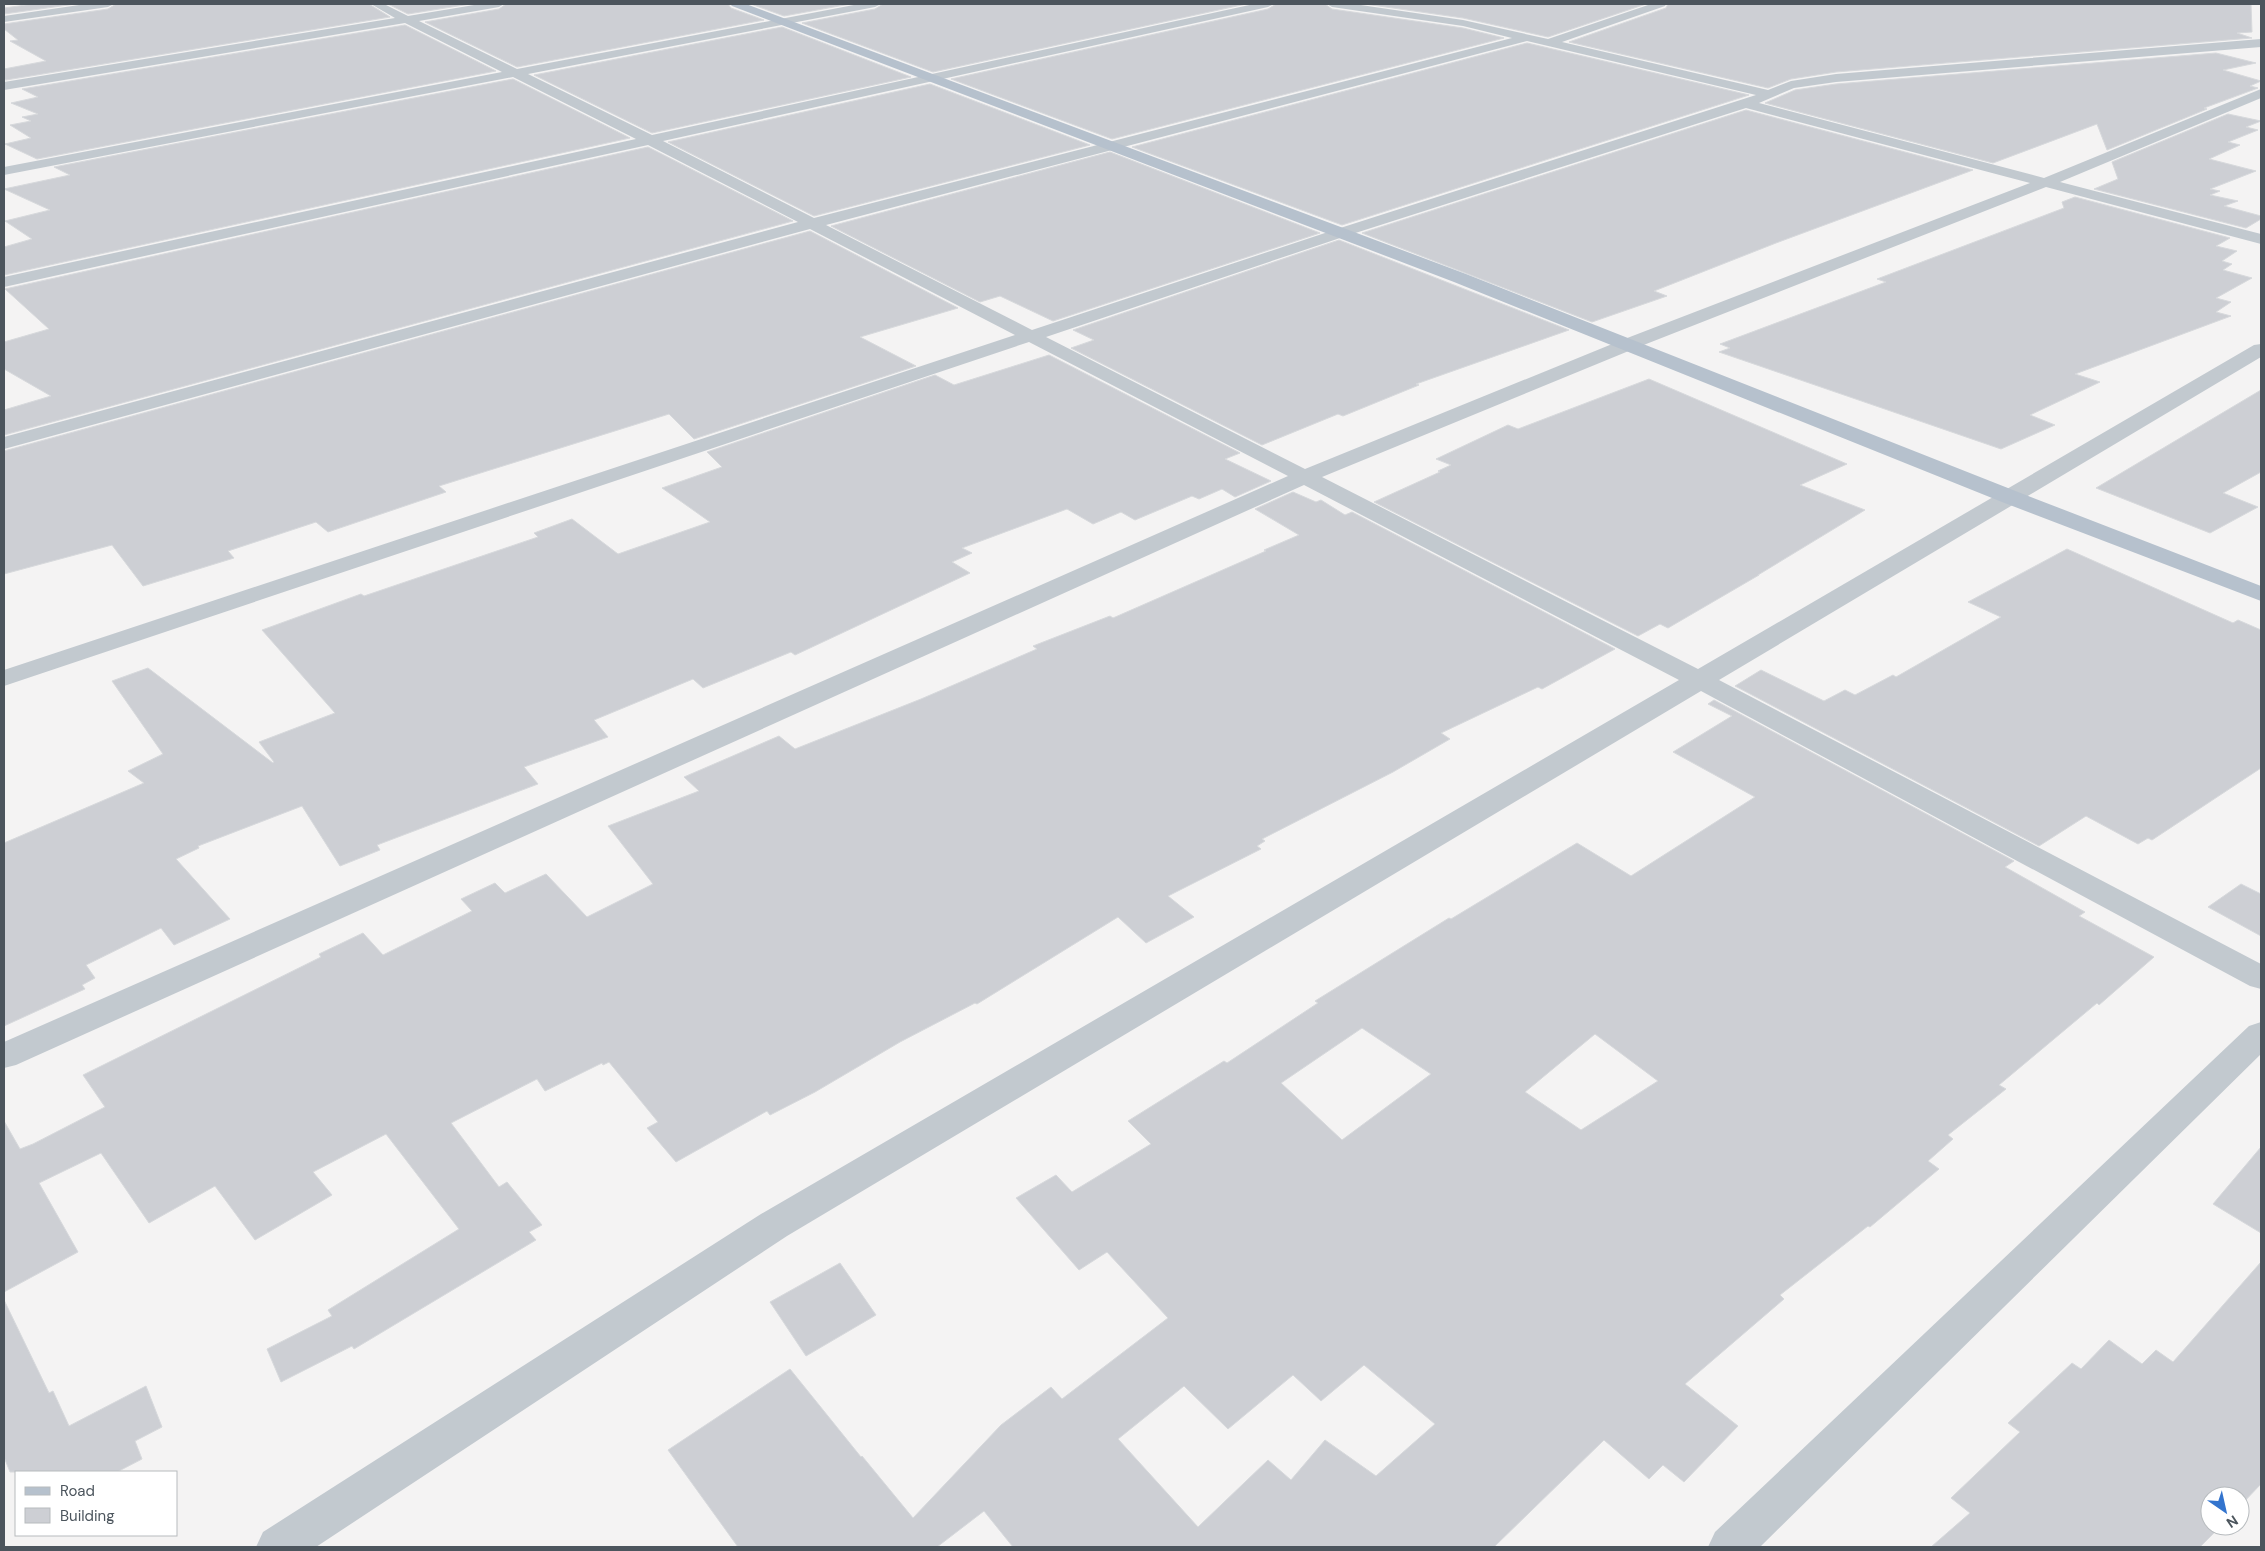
<svg xmlns="http://www.w3.org/2000/svg" width="2265" height="1551" font-family="'DM Sans',sans-serif">
<rect width="100%" height="100%" fill="#f4f3f3"/>
<path fill="#cdcfd4" stroke="#d7d9dc" fill-rule="evenodd" d="M33 4H75L4 14V8Z
M116 4H369L390 17 6 80 4 79V69L46 61 10 41 18 40 4 29V24L108 9Z
M388 4H470L408 14Z
M506 4H728L731 8 764 20 517 67 425 22 499 9Z
M751 4H850L784 16Z
M883 4H1246L933 72 802 23 875 9Z
M1276 4H1325L1332 9 1463 28 1504 38 1112 139 951 79 1268 9Z
M1365 4H1646L1548 37 1463 18Z
M1668 4H2251L2252 32 2237 33 2252 38 1836 72 1791 79 1768 88 1569 42 1666 8Z
M405 25 496 71 37 159 5 144 31 138 10 125 31 121 22 117 38 114 11 103 38 97 22 89Z
M782 27 911 77 652 133 534 75Z
M1527 43 1749 95 1342 225 1132 147Z
M2216 53 2256 63 2223 70 2261 81 2250 86 2258 88 2204 108 2207 109 2107 150 2097 124 1993 163 1765 103 1795 90 1836 84Z
M513 79 630 138 4 275V247L32 239 5 221 50 210 4 189 70 175 54 167Z
M930 84 1090 145 814 216 668 142Z
M1746 110 1973 170 1776 243 1654 291 1667 296 1592 322 1362 233Z
M2228 114 2261 121 2246 127 2258 130 2228 142 2240 145 2209 159 2256 171 2210 189 2220 191 2210 195 2238 201 2224 206 2261 216V219L2246 228 2094 189 2118 179 2112 162Z
M648 147 793 221 4 435V410L51 396 4 369V342L49 329 5 289Z
M1110 152 1320 233 1053 321 1000 296 980 302 831 226Z
M2075 197 2230 238 2216 246 2237 251 2222 261 2232 264 2223 270 2252 278 2216 298 2231 302 2216 312 2231 316 2075 374 2100 382 2030 415 2055 425 2001 449 1719 352 1730 348 1720 344 1886 282 1877 279 2064 208 2062 202Z
M810 231 958 308 860 337 916 366 694 439 669 414 439 486 446 492 328 532 316 522 228 551 234 558 143 586 112 545 4 574V451Z
M1339 240 1569 330 1416 384 1419 385 1343 416 1338 414 1262 445 1071 348 1094 340 1073 330Z
M1049 355 1240 453 1225 459 1271 481 1235 497 1222 489 1199 499 1192 496 1135 520 1121 512 1093 524 1067 509 962 548 972 553 952 562 970 573 795 655 791 652 703 688 693 679 594 720 608 737 524 767 538 784 377 845 380 850 340 866 302 806 198 846 199 848 176 859 230 919 174 945 161 928 86 965 95 978 82 985 85 989 4 1026V843L144 783 128 771 163 754 112 681 148 668 273 763 274 762 259 742 335 713 262 630 361 594 364 596 538 537 534 533 572 519 618 554 710 522 662 488 722 467 707 452 935 375 954 385Z
M1649 379 1847 464 1800 485 1865 510 1758 575H1759L1668 628 1660 624 1638 636 1374 502 1440 472 1438 471 1451 465 1436 459 1508 425 1518 429Z
M2261 390V472L2223 493 2258 507 2210 533 2096 488Z
M1293 492 1316 502 1321 500 1345 515 1352 512 1615 649 1542 689 1538 687 1441 733 1450 739 1393 772 1262 839 1265 841 1257 846 1261 849 1168 896 1194 917 1146 943 1118 917 977 1004 975 1003 900 1042 815 1092 770 1115 767 1111 676 1162 647 1128 658 1122 609 1062 603 1065 602 1063 545 1091 537 1079 451 1123 499 1187 507 1182 542 1225 529 1232 536 1240 354 1349 352 1346 281 1382 267 1349 332 1316 328 1310 459 1229 386 1134 313 1172 332 1195 255 1240 215 1186 149 1223 101 1153 39 1183 78 1252 4 1292V1121L20 1149 33 1144 105 1107 83 1075 321 957 319 954 363 933 383 955 472 911 461 899 495 883 505 893 546 874 587 917 653 884 608 826 699 791 684 777 779 736 795 749 921 699 1037 649 1033 646 1110 616 1113 618 1266 551 1264 550 1299 535 1255 509Z
M2067 549 2233 623 2238 620 2261 630V768L2152 840 2148 838 2138 844 2086 816 2039 846 1735 686 1761 670 1824 701 1845 690 1855 695 1893 675 1896 677 2001 617 1968 602Z
M1714 700 2014 861 2005 867 2085 912 2079 916 2154 957 2099 1005 2097 1003 1999 1085 2006 1089 1948 1135 1953 1139 1928 1161 1939 1169 1870 1227 1868 1226 1780 1295 1784 1299 1685 1384 1738 1426 1684 1482 1663 1465 1649 1479 1604 1440 1494 1547H1013L984 1511 937 1547H738L668 1450 790 1369 861 1457 862 1456 913 1518 1001 1425 1051 1387 1062 1399 1168 1318 1107 1252 1079 1270 1016 1198 1056 1175 1072 1192 1151 1144 1128 1121 1224 1061 1227 1063 1318 1003 1315 1001 1449 918 1451 919 1577 843 1631 876 1755 797 1673 752 1732 716 1708 704ZM1362 1028 1431 1074 1342 1140 1281 1083ZM1595 1034 1658 1081 1581 1130 1525 1092ZM1364 1365 1435 1424 1376 1476 1325 1440 1291 1480 1268 1460 1198 1527 1118 1439 1184 1386 1228 1429 1293 1375 1321 1401Z
M2241 884 2261 894V936L2208 907Z
M2261 1147V1233L2213 1204Z
M2261 1262V1484L2240 1506V1496H2210V1526H2221L2200 1547H1931L1970 1513 1951 1498 2020 1432 2008 1423 2072 1363 2081 1369 2109 1340 2142 1364 2156 1350 2173 1362Z
M840 1263 876 1315 806 1356 770 1302Z
M4 1300 49 1393 53 1391 69 1426 146 1386 162 1427 135 1441 142 1459 117 1472H10L4 1457Z"/>
<g fill="none" stroke-linecap="round" stroke-linejoin="round">
<path fill="#c2c9cf" fill-rule="evenodd" d="M86 4H114L108 7 4 22V16Z
M371 4H384L408 16 480 4H504L499 7 419 21 517 69 859 4H881L875 7 528 74 652 135 1254 4H1274L1268 7 663 141 814 218 1512 38 1463 26 1332 7 1327 4H1354L1463 20 1548 39 1651 4H1666L1665 6 1562 42 1768 90 1791 81 1836 74 2261 39V47L1836 82 1794 88 1759 103 2044 178 2261 89V98L2060 182 2261 234V244L2046 187 1636 348 1322 477 1698 669 2254 345 2261 344V357L1719 680 2261 964V989L2250 986 1701 691 787 1236 316 1547H256L263 1532 761 1214 1679 680 1304 485 16 1065 4 1068V1042L1288 476 1029 342 4 686V670L1015 335 810 229 4 449V437L798 222 648 145 4 287V277L636 139 513 77 4 175V167L502 72 405 23 4 90V82L395 18ZM1527 41 1756 95 1334 230 1032 330 826 225ZM1746 108 2030 183 1622 340 1305 469 1046 337 1346 236Z
M2261 1022V1054L1760 1547H1708L1715 1532 2249 1026Z"/>
<path fill="#b6c1cd" fill-rule="evenodd" d="M730 4H746L1466 274 2018 492 2261 586V601L2002 502 1454 282 732 6Z"/>
</g>
<rect width="2265" height="1551" fill="none" stroke="#4c555d" stroke-width="10"/>
<rect x="15" y="1471" width="162" height="65" fill="#ffffff" stroke="#b7bbbe"/>
<rect x="25" y="1487" width="25" height="8" fill="#b6c1cd" stroke="#b7bbbe"/>
<text x="60" y="1496" font-size="15" fill="#4c555d">Road</text>
<rect x="25" y="1508" width="25" height="15" fill="#cdcfd4" stroke="#b7bbbe"/>
<text x="60" y="1521" font-size="15" fill="#4c555d">Building</text>
<g transform="translate(2225 1511) rotate(146)"><circle r="24" fill="#ffffff" stroke="#b7bbbe"/>
<path d="M0-4L9 19L0 12L-9 19Z" fill="#3374ce"/>
<text y="-8" font-size="14" font-weight="bold" text-anchor="middle" fill="#4c555d">N</text>
</g>
</svg>
